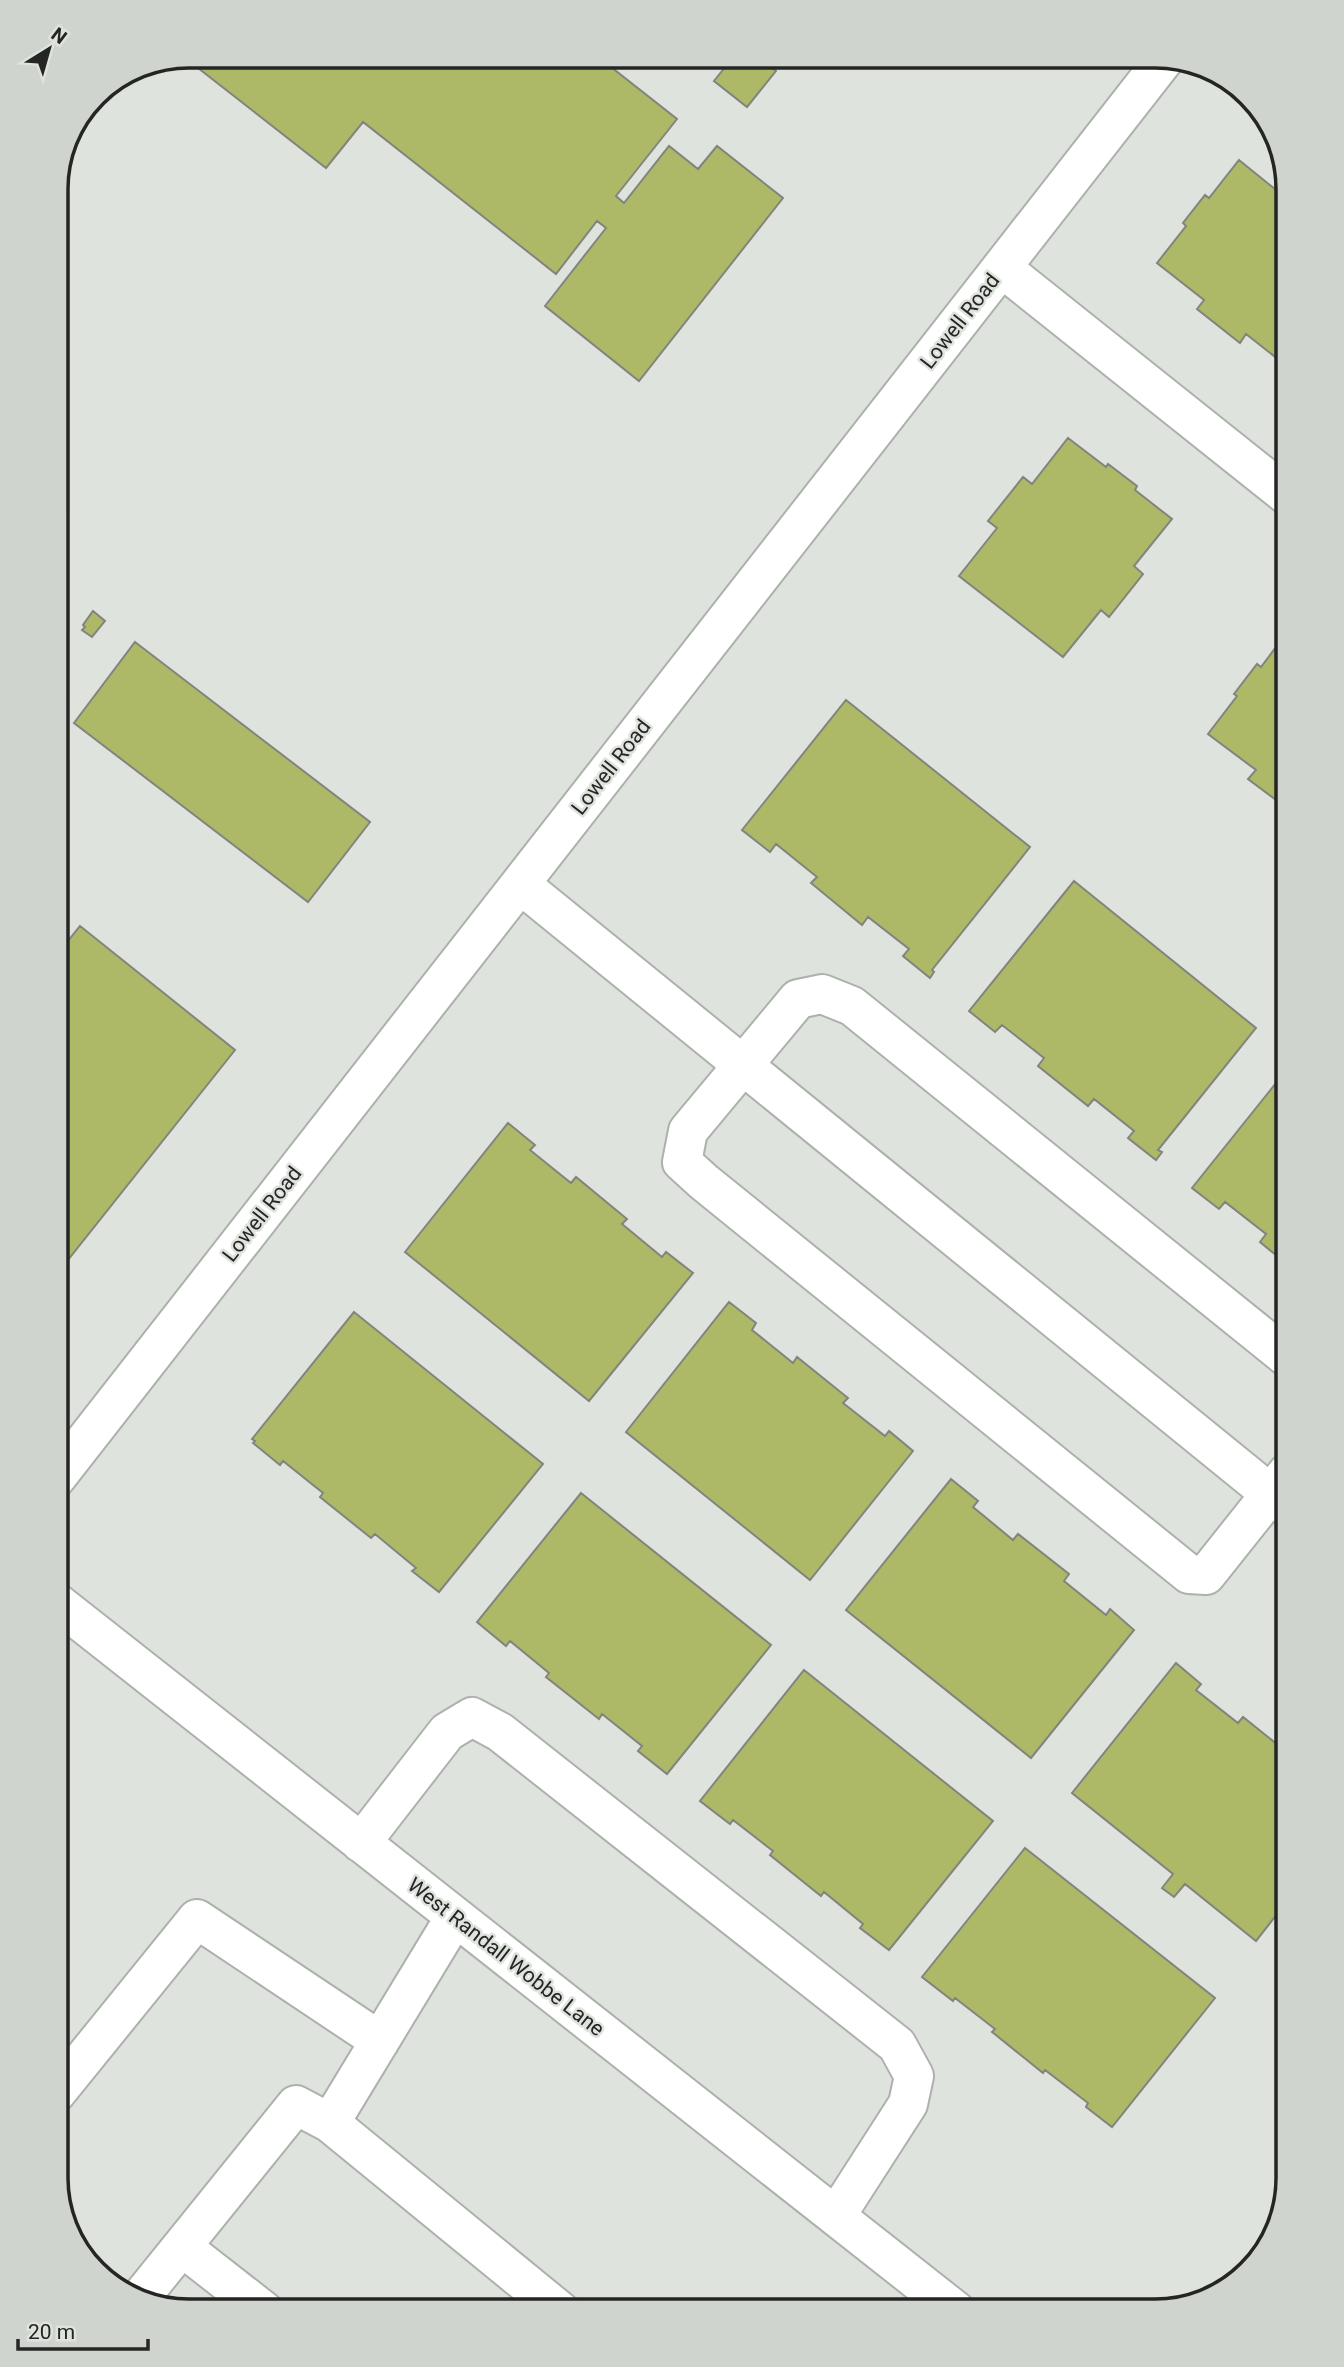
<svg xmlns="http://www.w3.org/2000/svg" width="1344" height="2367" font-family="Roboto,sans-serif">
<rect width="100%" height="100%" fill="#dee3dd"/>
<path fill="#adb967" stroke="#83847e" stroke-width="2" d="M189 56H597L677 119 616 196 624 203 669 146 698 169 717 146 783 198 639 381 545 306 606 228 597 221 556 274 363 122 326 168 184 57Z
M734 56H757L776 71 747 107 714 81Z
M1239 160 1286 198 1288 195V367L1246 334 1240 343 1197 309 1204 300 1157 263 1186 226 1183 223 1205 195 1209 198Z
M1068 438 1106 467 1108 464 1137 486 1135 490 1172 519 1134 566 1143 574 1109 617 1101 610 1063 657 959 576 997 528 988 521 1023 477 1032 484Z
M93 611 105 621 92 637 82 630 85 627 83 625Z
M1288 631V809L1248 779 1256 770 1208 734 1237 696 1234 694 1257 664 1261 667Z
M135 642 370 822 308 902 74 723Z
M846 700 1030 847 932 970 934 972 930 978 903 956 909 949 868 917 862 925 811 883 817 877 776 844 770 852 742 830Z
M1074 881 1256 1028 1158 1150 1162 1152 1156 1160 1128 1138 1134 1131 1094 1099 1088 1106 1038 1066 1044 1058 1002 1025 995 1032 969 1011Z
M80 926 235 1050 56 1275V956Z
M1288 1068V1265L1260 1242 1266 1234 1225 1202 1219 1209 1192 1188Z
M508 1123 535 1145 530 1150 571 1183 576 1177 627 1219 622 1224 662 1257 666 1252 693 1273 589 1401 405 1252Z
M729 1302 756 1323 752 1330 793 1363 797 1357 848 1398 843 1403 885 1436 889 1431 913 1451 810 1580 626 1432Z
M354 1312 543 1464 439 1592 412 1571 416 1568 375 1534 371 1538 320 1497 323 1493 283 1461 280 1465 253 1443 255 1441 252 1439Z
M951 1479 978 1501 973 1507 1013 1540 1018 1534 1069 1574 1064 1581 1106 1615 1110 1609 1134 1630 1031 1758 846 1610Z
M581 1493 771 1645 667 1774 638 1751 642 1746 602 1714 599 1719 546 1677 549 1673 510 1641 506 1646 477 1622Z
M1176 1663 1201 1684 1196 1690 1238 1723 1243 1717 1288 1753V1900L1256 1941 1185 1884 1174 1897 1162 1888 1173 1874 1072 1793Z
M804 1670 993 1821 889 1950 860 1928 863 1924 824 1892 821 1896 770 1855 773 1851 733 1820 730 1824 700 1801Z
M1025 1848 1215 1998 1112 2127 1086 2107 1088 2103 1045 2070 1043 2073 992 2032 995 2029 955 1998 953 2001 922 1977Z"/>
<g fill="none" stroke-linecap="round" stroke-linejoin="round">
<g stroke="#adb1ac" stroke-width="42">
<path id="minor" d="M1002 268 1288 496
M520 884 1288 1508
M1288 1472 1206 1575 1189 1574 704 1182 682 1162 688 1131 798 999 822 994 852 1006 1288 1358
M56 1478 1166 57
M56 1602 956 2311
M361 1843 447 1732 472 1717 500 1732 897 2045 914 2076 908 2104 836 2216
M455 1917 330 2123 560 2311
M56 2093 197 1919 380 2041
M182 2247 264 2311
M141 2297 296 2105 330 2123"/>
</g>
<use href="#minor" stroke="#fff" stroke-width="38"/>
</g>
<g text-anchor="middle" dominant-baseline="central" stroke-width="5" stroke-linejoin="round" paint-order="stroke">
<g font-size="21" fill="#252624" stroke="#dee3dd">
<text transform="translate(960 321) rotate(-52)">Lowell Road</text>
<text transform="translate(611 767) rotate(-52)">Lowell Road</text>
<text transform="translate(262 1214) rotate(-52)">Lowell Road</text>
<text transform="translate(506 1957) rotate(38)">West Randall Wobbe Lane</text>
</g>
</g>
<path d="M0 0H1344V2367H0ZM189 68H1155A121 121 0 0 1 1276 189V2178A121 121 0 0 1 1155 2299H189A121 121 0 0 1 68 2178V189A121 121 0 0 1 189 68Z" fill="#cfd4ce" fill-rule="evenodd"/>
<path fill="none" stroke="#252624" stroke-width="3.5" d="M189 68H1155A121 121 0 0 1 1276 189V2178A121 121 0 0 1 1155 2299H189A121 121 0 0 1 68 2178V189A121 121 0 0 1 189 68Z"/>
<g transform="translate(49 49) rotate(37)" stroke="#dee3dd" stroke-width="5" paint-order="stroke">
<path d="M0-5L12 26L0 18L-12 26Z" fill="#252624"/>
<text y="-10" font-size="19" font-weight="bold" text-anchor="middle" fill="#252624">N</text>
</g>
<path d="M18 2339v10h130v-10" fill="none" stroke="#252624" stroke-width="3.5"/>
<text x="28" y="2339" font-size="21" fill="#252624" stroke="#dee3dd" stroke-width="5" paint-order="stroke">20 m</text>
</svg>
